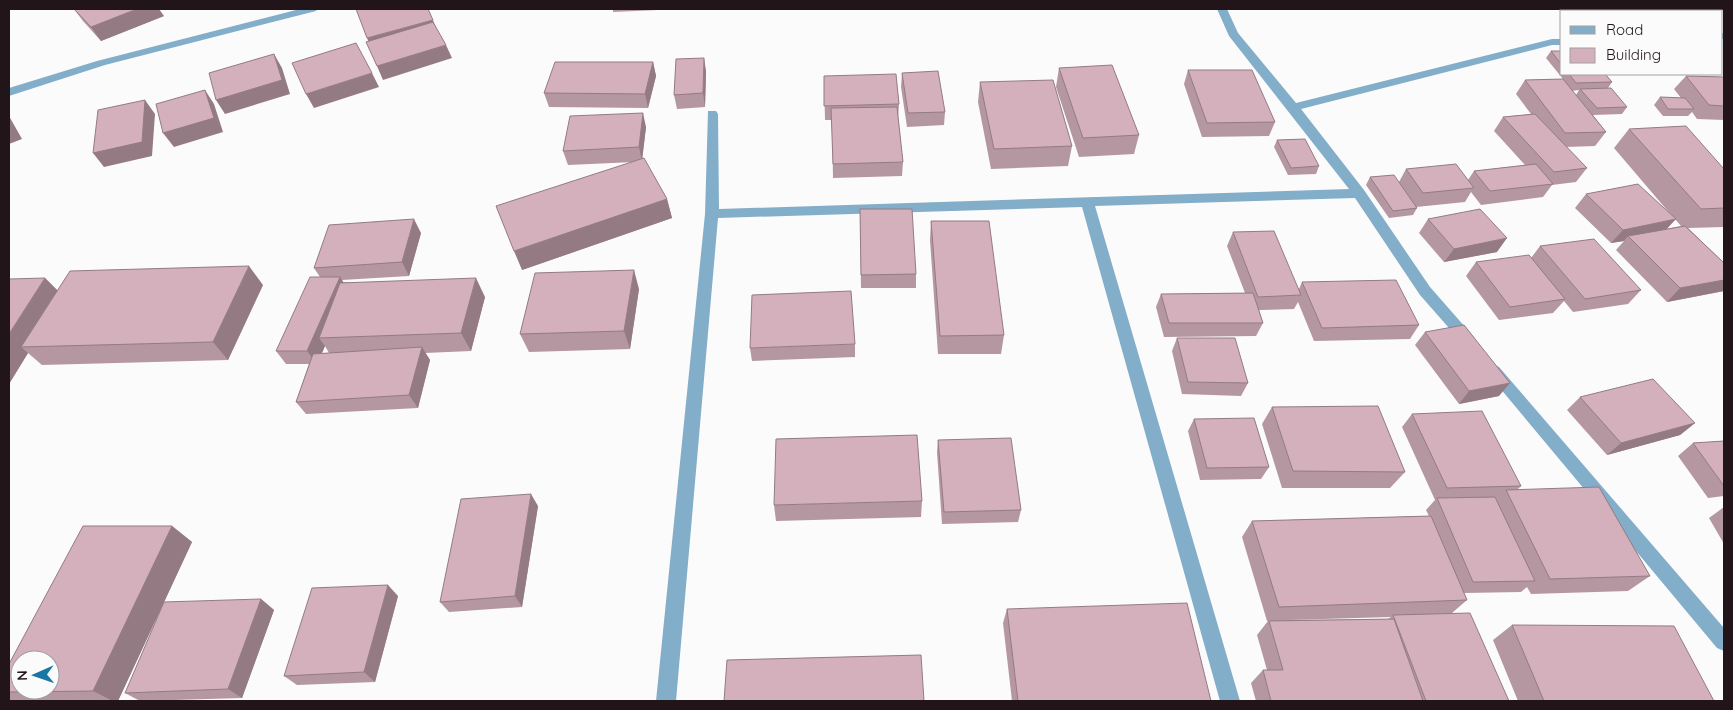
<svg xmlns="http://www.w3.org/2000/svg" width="1733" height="710" font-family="Quicksand,sans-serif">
<rect width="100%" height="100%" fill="#fbfbfb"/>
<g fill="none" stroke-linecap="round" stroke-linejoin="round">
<path fill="#83aec9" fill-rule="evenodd" d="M300 9H317L316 11 105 65 9 96V88L97 61Z
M1217 9H1227L1238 33 1296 103 1552 39H1562V45H1552L1301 109 1364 190 1430 287 1473 336 1475 340 1473 344H1463L1420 295 1355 198 1095 206 1240 701H1220L1082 207 718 218 676 701H656L705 214 708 111H716L718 114 719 209 1349 189 1229 36Z
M1722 33H1724V39H1722Z
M1494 365 1499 367 1724 628V651L1717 648 1489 375 1486 371 1489 367Z"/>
</g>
<path fill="#b597a1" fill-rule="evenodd" d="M74 9 164 16 101 41 83 21Z
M613 9H658V10L613 12Z
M1551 51H1562V74H1605L1612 82 1608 88 1627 107 1622 114 1593 115 1606 132 1595 146 1566 147 1587 168 1576 182 1552 185 1543 197 1481 205 1471 192 1465 202 1416 207 1417 208 1413 215 1389 218 1366 185 1370 177 1399 182 1406 169 1468 180 1474 171 1525 165 1494 131 1503 117 1531 114 1516 94 1525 80 1563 79 1546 58ZM1579 90 1576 95 1572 91Z
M704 58 706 72 705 107 677 109 674 95Z
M653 62 656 76 648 108 549 107 544 93Z
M1059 68 1139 135 1134 154 1079 157 1056 87Z
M1188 70 1275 122 1269 136 1202 137 1184 84Z
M902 73 945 112 944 125 907 127 901 87Z
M824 76 899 104 898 118 903 162 902 176 833 178 832 120H825Z
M1686 76 1724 77V120L1697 119 1692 112 1688 116H1663L1654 105 1660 97 1681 98 1674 89Z
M980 82 1072 146 1068 166 991 169 978 102Z
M646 127 642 159 667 199 672 218 522 270 634 162 568 165 563 151Z
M1629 129 1724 169V227L1688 228 1724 263V291L1667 302 1616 250 1624 241 1611 243 1575 208 1586 194 1672 216 1614 148ZM1675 219 1681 226 1666 229Z
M1277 140 1319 166 1316 174 1288 175 1274 147Z
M860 209 916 274V288H861Z
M1428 219 1497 252 1444 262 1419 233Z
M931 221 1004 335 1001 354H938L930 240Z
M1233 232 1299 289 1302 282 1419 325 1410 339 1314 341 1298 302 1294 309 1259 310 1263 323 1256 336 1164 337 1156 307 1161 294 1245 293 1227 246Z
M421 233 409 276 342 280 343 282 485 297 471 351 425 353 430 360 418 408 306 414 296 402 309 364H286L276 351 320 277 314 268ZM325 346 329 353H322Z
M1540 246 1641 290 1628 304 1573 312 1564 301 1553 313 1499 320 1466 276 1476 262 1531 258Z
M45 278 58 291 263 285 228 360 42 365 28 353 9 384Z
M639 289 630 349 529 352 520 334Z
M1425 332 1499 396 1459 404 1415 345Z
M1177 338 1248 383 1241 396 1182 394 1172 351Z
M855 344V357L752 361 750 348Z
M1580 397 1695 423 1680 435 1607 455 1567 410Z
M1272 407 1405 472 1390 488H1282L1262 424Z
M1412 414 1521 486 1517 490 1650 576 1628 591 1531 594 1527 587 1521 592 1464 593 1467 600 1452 613 1509 701H1256L1251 683 1263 670H1267L1257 635 1268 621H1267L1242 537 1252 521 1429 516 1426 510 1435 500 1402 427ZM1391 617 1388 619 1289 620Z
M1194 419 1269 467 1261 479 1200 480 1188 431Z
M938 440 1021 510 1018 522 942 524 937 452Z
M1724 441V496L1708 498 1678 456 1693 443Z
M922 501 921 517 776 521 774 505Z
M538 506 522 607 449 612 440 602Z
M1724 507V544L1709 518Z
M172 526 192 542 118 701H12L9 700V664Z
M398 596 375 682 297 685 284 676Z
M261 599 274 610 242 698 140 701 125 693Z
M1007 609 1211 701H1012L1003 623Z
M1512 625 1714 701H1518L1493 640Z"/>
<path fill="#947b83" d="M137 9H159L164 16 101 41 91 27Z
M433 20 438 34 373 52 367 38Z
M446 45 452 58 383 80 377 66Z
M274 54 282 68 290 94 225 114 216 100Z
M704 58 706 72 705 107 703 93Z
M653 62 656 76 648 108 645 94Z
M372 73 379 87 314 108 306 94Z
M205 90 214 104 223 132 174 147 163 133Z
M145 100 155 114 152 156 104 167 93 153Z
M643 113 646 127 642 161 639 147Z
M9 116 22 139 9 144Z
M667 199 672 218 522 270 514 251Z
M414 219 421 233 409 276 402 262Z
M1676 219 1663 233 1628 236 1624 241 1611 243 1623 230Z
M1507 238 1497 252 1444 262 1454 249Z
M249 266 263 285 228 360 213 342Z
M634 270 639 289 630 349 624 331Z
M340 277 349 291 319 338 325 346 317 364 307 351Z
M45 278 64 297 21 347 28 353 9 384V334Z
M476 278 485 297 471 351 461 333Z
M1724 280V291L1667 302 1680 288Z
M422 347 430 360 418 408 409 395Z
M1510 383 1499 396 1459 404 1469 391Z
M1695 423 1680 435 1607 455 1621 443Z
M531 494 538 506 522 607 515 596Z
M172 526 192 542 118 701H113L93 691Z
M388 585 398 596 375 682 364 672Z
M261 599 274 610 242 698 228 689Z"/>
<path fill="#d3b0bb" stroke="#947b83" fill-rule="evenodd" d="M74 9H137L91 27Z
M356 9H428L433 20 367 38Z
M433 22 446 45 377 66 366 42Z
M356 43 372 73 306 94 292 63Z
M1551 51H1562V65Z
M274 54 282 80 216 100 209 73Z
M704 58 703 93 674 95 676 59Z
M555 62H653L645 94 544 93Z
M1112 65 1139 135 1083 138 1059 68Z
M1188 70H1252L1275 122 1207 123Z
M938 71 945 112 908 113 902 73Z
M896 74 899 104 824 106V76Z
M1569 74H1605L1612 82 1576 83Z
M1686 76 1724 77V106L1709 105Z
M1563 79 1606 132 1565 133 1525 80Z
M1053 80 1072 146 994 149 980 82Z
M1611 88 1627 107 1597 108 1580 89Z
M205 90 214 118 163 133 156 104Z
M1660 97 1685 98 1694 109H1668Z
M145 100 142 142 93 153 98 110Z
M897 107 903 162 833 164 831 108Z
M643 113 639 147 563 151 570 116Z
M1535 114 1587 168 1554 172 1503 117Z
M1686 126 1724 169V208L1701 209 1629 129Z
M1305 139 1319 166 1291 168 1277 140Z
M644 158 667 199 514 251 496 206Z
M1456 164 1474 188 1423 193 1406 169Z
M1536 164 1553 184 1490 191 1474 171Z
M1394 175 1417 208 1393 211 1370 177Z
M1638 184 1676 219 1623 230 1586 194Z
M860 209H912L916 274 861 275Z
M1480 209 1507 238 1454 249 1428 219Z
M414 219 402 262 314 268 329 225Z
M931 221H989L1004 335 940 336Z
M1685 226 1724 263V280L1680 288 1628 236Z
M1274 231 1301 295 1258 297 1233 232Z
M1594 239 1641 290 1585 299 1540 246Z
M1529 255 1565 299 1510 307 1476 262Z
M249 266 213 342 21 347 70 271Z
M634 270 624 331 520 334 535 273Z
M310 277H340L307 351H276Z
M45 278 9 334V279Z
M476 278 461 333 319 338 340 283Z
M1396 280 1419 325 1322 328 1302 282Z
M851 291 855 344 750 348 752 295Z
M1253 293 1263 323H1169L1161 294Z
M1464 325 1510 383 1469 391 1425 332Z
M1177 338H1235L1248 383 1188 382Z
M422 347 409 395 296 402 313 354Z
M1653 379 1695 423 1621 443 1580 397Z
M1378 406 1405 472 1293 471 1272 407Z
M1482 411 1521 486 1447 488 1412 414Z
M1254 418 1269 467 1207 468 1194 419Z
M917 435 922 501 774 505 776 439Z
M1011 438 1021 510 944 512 938 440Z
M1724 441V486L1693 443Z
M1599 487 1650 576 1550 579 1506 490Z
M531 494 515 596 440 602 461 499Z
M1495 497 1535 581 1473 582 1437 498Z
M1431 516 1467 600 1279 607 1252 521Z
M83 526H172L93 691 9 692V664ZM20 660H50V690H20Z
M388 585 364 672 284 676 312 588Z
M261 599 228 689 125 693 164 602Z
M1187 603 1211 701H1018L1007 609Z
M1470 613 1509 701H1426L1393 615Z
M1394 619 1423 701H1271L1263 670H1283L1269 621Z
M1512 625 1674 626 1714 701H1544Z
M921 655 924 701H724L727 660Z"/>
<rect width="1733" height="710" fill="none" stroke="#221519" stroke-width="20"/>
<rect x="1560" y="10" width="162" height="65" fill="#fbfbfb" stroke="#a49fa1"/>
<rect x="1570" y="26" width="25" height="8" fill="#83aec9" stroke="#a49fa1"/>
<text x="1606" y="35" font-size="15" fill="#221519">Road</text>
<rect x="1570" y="48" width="25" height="15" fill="#d3b0bb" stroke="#a49fa1"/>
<text x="1606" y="60" font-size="15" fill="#221519">Building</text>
<g transform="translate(35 675) rotate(268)"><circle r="24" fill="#fbfbfb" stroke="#a49fa1"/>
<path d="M0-4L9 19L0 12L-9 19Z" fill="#1977a5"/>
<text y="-8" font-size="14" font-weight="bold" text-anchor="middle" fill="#221519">N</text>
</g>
</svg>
